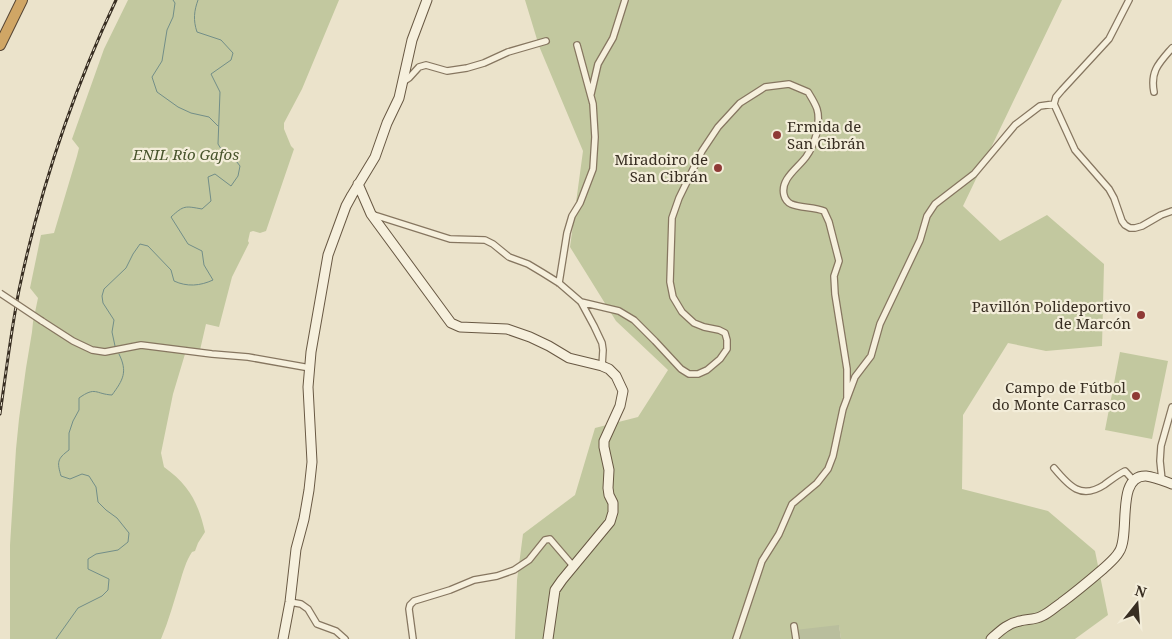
<svg xmlns="http://www.w3.org/2000/svg" width="1172" height="639" font-family="'Noto Serif',serif">
<rect width="100%" height="100%" fill="#ebe3cb"/>
<path fill="#c2c89f" d="M128 0H339L302 89 284 123V129L291 146 294 149 266 231 260 233 253 231 250 232 248 241 249 243 232 277 219 327 206 324 200 350 188 351 185 354 173 394 161 453 164 467C189 485 198 502 205 532L198 543 195 551 192 552C186 561 183 572 180 582 174 601 169 620 161 639H10V545L16 449 19 419 26 368 32 332 33 322 38 298 30 288 41 235 54 233 77 156 79 148 72 139 104 49Z
M525 0H1062L963 206 1000 241 1047 215 1104 264 1102 346 1046 351 1008 343 963 415 962 489 1048 511 1095 551 1108 615 1075 639H841L839 626 796 639H515L517 580 523 534 575 495 595 428 638 417 668 370 616 321 570 247 583 151 539 46Z
M1120 352 1168 361 1152 439 1105 430Z"/>
<path fill="#b9be9d" d="M839 625 841 639H796L795 630Z"/>
<g fill="none" stroke-linecap="round" stroke-linejoin="round">
<path stroke="#728e88" stroke-width="1" d="M173 0 175 3 173 17 167 30 162 61 152 77 157 92 178 107 191 113 209 117 218 126
M115 346 112 332 114 320 103 303 102 296 104 289 126 268 133 254 140 244 148 246 171 270 174 281C187 287 200 286 213 280L204 265 202 251 188 244 171 217C184 205 185 206 202 209L211 201 208 177 215 174 231 186 238 176 240 166 233 157 223 152 218 144 220 92 211 74 231 60 233 53 221 40 197 32C193 20 194 11 198 0
M56 639 78 608 102 596 108 590 109 579 88 569V559L96 554 118 550 128 542 129 533 117 518 106 510 98 502 96 487 89 476 82 474 70 479 61 476C57 462 57 459 69 450V433L73 421 79 410V398C96 386 95 394 112 395 123 380 128 372 119 354"/>
<g stroke="#867660" stroke-width="8">
<path id="street" d="M1129 0 1109 39 1062 90 1056 97 1054 104 1075 150 1109 189 1114 198 1122 221 1125 225 1130 228H1135L1142 226 1161 215 1172 211
M403 82 409 78 419 67 426 65 447 71 467 68 484 63 508 52 546 41
M1154 92C1150 71 1159 63 1172 48
M591 94 598 64 613 38 625 0
M371 214 450 239 485 240 493 244 509 257 528 264 543 273 559 283 581 302 594 326 602 343 603 350 602 366
M559 283 567 233 572 216 580 203 593 169 595 137 593 104 577 45
M581 302 619 311 634 320 655 341 681 369 689 374H698L707 370 720 359 727 349V340L725 333 719 330 704 327 694 323 682 312 673 297 670 282 672 218 679 198 702 151 718 127 740 103 765 87 789 84 808 92C811 97 815 103 817 109 819 115 818 126 817 132 815 140 811 150 806 157 798 168 780 179 784 195 785 199 787 202 791 204 800 208 814 207 824 211L829 222 839 261 834 276 835 294 847 369V398
M42 321 73 341 92 350 105 352 141 345 212 354 248 357 310 368
M1054 468C1069 486 1081 500 1104 485 1111 480 1117 475 1125 471L1134 481
M1162 480 1160 461 1161 446 1172 407
M290 602 301 604 308 609 317 624 336 631 345 639
M794 626 796 639
M413 639 409 609 410 605 414 601 450 590 474 580 497 576 514 570 529 560 545 540 550 539 574 567
M736 639 762 561 779 534 792 504 817 483 828 469 833 456 843 409 855 377 871 356 880 324 920 240 927 216 935 204 974 174 1015 125 1040 106 1054 104"/>
</g>
<g stroke="#685843" stroke-width="11">
<path id="secondary" d="M358 184 371 214 451 323 460 327 507 329 530 337 549 346 569 358 602 366 609 369 616 376 623 391 620 406 604 441V447L609 470 608 488 609 495 613 503V512L610 522 562 580 555 590 548 639
M283 639 290 602 296 549 304 519 309 490 312 462 308 387 311 352 328 255 346 206 352 195 375 157 387 123 399 98 412 40 427 0
M991 639C1000 631 1008 623 1020 621 1027 619 1035 620 1042 616 1049 613 1055 607 1061 603 1076 592 1089 581 1103 569 1108 564 1115 559 1119 552 1131 535 1115 475 1146 476 1155 477 1164 481 1172 484"/>
</g>
<g stroke="#554534" stroke-width="12">
<path id="highway" d="M0 45 22 0"/>
</g>
<use href="#street" stroke="#f6f0dd" stroke-width="5.5"/>
<use href="#secondary" stroke="#f6f0dd" stroke-width="9"/>
<use href="#highway" stroke="#d0a665" stroke-width="10"/>
<g stroke="#382e22" stroke-width="3">
<path id="rail" d="M0 414C6 373 11 331 19 290 40 190 72 93 116 0"/>
</g>
<use href="#rail" stroke="#f3edd9" stroke-width="1" stroke-dasharray="4" stroke-linecap="butt"/>
<g stroke="#867660" stroke-width="8" stroke-linecap="butt">
<path id="street-bridge" d="M0 293 42 321"/>
</g>
<use href="#street-bridge" stroke="#f6f0dd" stroke-width="5.5"/>
</g>
<g fill="#8f3a36" stroke="#f3edd9" stroke-width="2">
<circle cx="777" cy="135" r="5"/>
<circle cx="718" cy="168" r="5"/>
<circle cx="1141" cy="315" r="5"/>
<circle cx="1136" cy="396" r="5"/>
</g>
<g text-anchor="middle" dominant-baseline="central" stroke-width="4.5" stroke-linejoin="round" paint-order="stroke">
<g font-size="15" fill="#382e22" stroke="#f3edd9" text-anchor="end">
<text x="787" y="126" text-anchor="start">Ermida de<tspan x="787" dy="17">San Cibrán</tspan></text>
<text x="708" y="159">Miradoiro de<tspan x="708" dy="17">San Cibrán</tspan></text>
<text x="1131" y="306">Pavillón Polideportivo<tspan x="1131" dy="17">de Marcón</tspan></text>
<text x="1126" y="387">Campo de Fútbol<tspan x="1126" dy="17">do Monte Carrasco</tspan></text>
</g>
<g font-size="15" font-style="italic" fill="#47532b" stroke="#f3edd9">
<text x="186" y="154">ENIL Río Gafos</text>
</g>
</g>
<g transform="translate(1137 604) rotate(17)" stroke="#f3edd9" stroke-width="4" paint-order="stroke">
<path d="M0-4L9 19L0 12L-9 19Z" fill="#382e22"/>
<text y="-8" font-size="14" font-weight="bold" text-anchor="middle" fill="#382e22">N</text>
</g>
</svg>
